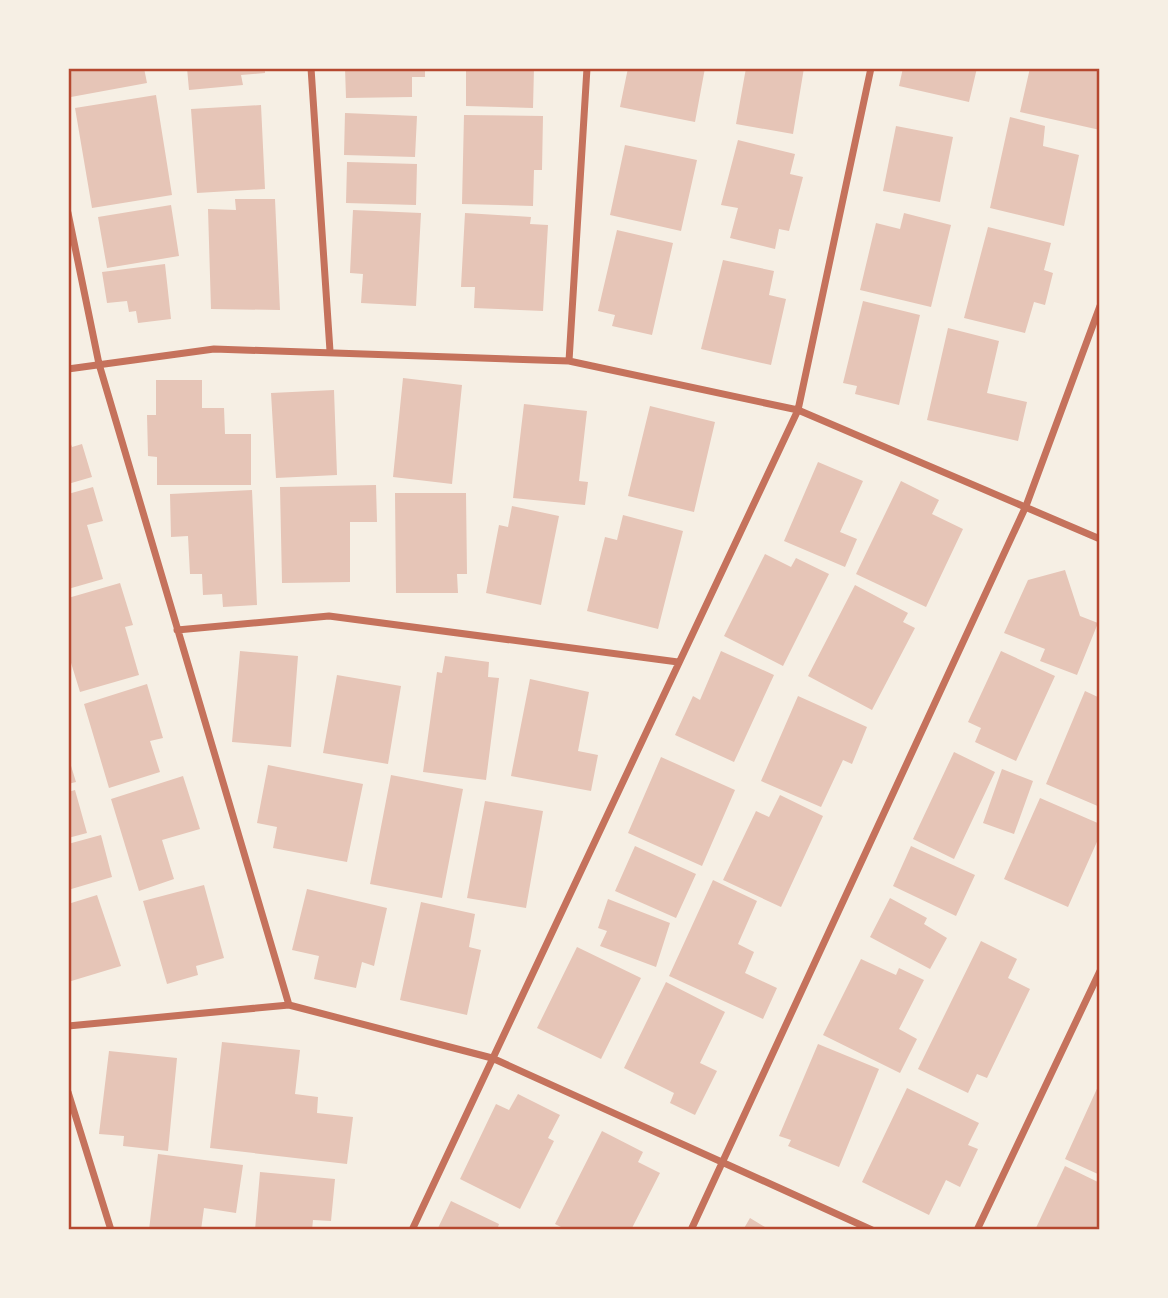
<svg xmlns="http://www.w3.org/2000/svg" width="1168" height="1298" font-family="'IBM Plex Sans',sans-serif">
<rect width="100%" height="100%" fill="#f6efe4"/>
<path fill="#e6c5b7" d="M68 68H144L147 83 71 97Z
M187 68H265V73L241 75 243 85 189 90Z
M345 68H425V77H412V97L346 98Z
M466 68H534L533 108 466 106Z
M628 68H705L695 122 620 107Z
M746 68H804L793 134 736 124Z
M903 68H977L969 102 899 86Z
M1030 68H1100V130L1020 112Z
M156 95 172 195 92 208 75 108Z
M261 105 265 189 197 193 191 109Z
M345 113 417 116 415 157 344 155Z
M464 115 543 116 542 170H534L533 206 462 204Z
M1010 117 1045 126 1043 146 1079 155 1064 226 990 208Z
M896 126 953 137 940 202 883 191Z
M738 140 795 154 790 174 803 177 789 231 779 229 775 249 730 238 738 208 721 205Z
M625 145 697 160 681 231 610 215Z
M347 162 417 164 416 205 346 203Z
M235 199H275L280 310 211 309 208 209 236 210Z
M171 205 179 256 107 268 98 217Z
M353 210 421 213 416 306 361 303 363 274 350 273Z
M465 213 531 217 530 224 548 225 543 311 474 308 475 287H461Z
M904 213 951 225 931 307 860 290 876 223 900 229Z
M988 227 1051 243 1044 270 1053 273 1045 305 1034 302 1025 333 964 318Z
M617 230 673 243 652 335 612 326 615 315 598 311Z
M723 260 774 271 769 295 786 299 771 365 701 349Z
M165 264 171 319 138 323 136 311 129 312 127 301 107 303 102 272Z
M863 301 920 315 899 405 855 394 857 386 843 383Z
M948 328 999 341 987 393 1027 402 1018 441 927 420Z
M403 378 462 385 452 484 393 477Z
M156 380H202V408H224L225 434H251V485H157V457L148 456 147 415H156Z
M334 390 337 475 276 478 271 393Z
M524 404 587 411 579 481 588 482 585 505 513 498Z
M650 406 715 422 694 512 628 496Z
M68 436 72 447 82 444 92 477 68 484Z
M818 462 863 481 840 532 857 539 845 567 784 541Z
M901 481 939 500 932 514 963 529 926 607 856 574Z
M376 485 377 522H350V582L282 583 280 487Z
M93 487 103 521 87 525 103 579 68 589V494Z
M252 490 257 605 223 607 222 594 203 595 202 574H190L188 536 171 537 170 494Z
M395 493H466L467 574H457L458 593H396Z
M512 506 559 516 541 605 486 593 499 525 508 527Z
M623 515 683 531 658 629 587 611 605 537 617 540Z
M765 554 791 567 796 558 829 574 783 666 724 636Z
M1065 570 1080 616 1098 623 1077 675 1040 661 1045 649 1004 633 1028 580Z
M120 583 133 625 125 627 139 675 80 692 68 653V598Z
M855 585 908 613 903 622 915 628 872 710 808 676Z
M240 651 298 656 291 747 232 742Z
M721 651 774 675 734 762 675 735 693 696 700 700Z
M1001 651 1055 676 1016 761 975 742 981 728 968 722Z
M445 656 489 662 488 677 499 678 486 780 423 772 437 672 442 673Z
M337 675 401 686 388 764 323 753Z
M530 679 589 692 578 751 598 755 591 791 511 776Z
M147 684 163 738 150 741 160 772 109 788 84 704Z
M1085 691 1100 698V807L1046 784Z
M798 696 867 727 852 764 843 760 821 807 761 781Z
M954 752 995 772 954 859 913 839Z
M68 756 76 782 68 784Z
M661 757 735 790 702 866 628 833Z
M268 765 363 784 347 862 273 848 277 827 257 823Z
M1002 769 1033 781 1014 834 983 823Z
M391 775 463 789 442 898 370 884Z
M183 776 200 829 162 840 174 879 139 891 111 799Z
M75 790 87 833 68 838V792Z
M780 795 823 816 781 907 723 880 756 811 769 817Z
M1040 798 1100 824V835L1068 907 1004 879Z
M485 801 543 811 526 908 467 898Z
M101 835 112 877 68 890V844Z
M635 846 696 874 676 918 615 891Z
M911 846 975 875 956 916 893 886Z
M713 880 757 901 738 944 754 952 745 973 777 988 763 1019 669 976Z
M204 885 224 958 196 966 198 975 167 984 143 901Z
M307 889 387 908 374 966 362 962 356 988 314 979 319 956 292 950Z
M97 895 121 966 68 982V904Z
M890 898 927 918 924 924 947 938 930 969 870 937Z
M608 899 670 923 656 967 600 946 607 931 598 928Z
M421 902 475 914 469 947 481 950 467 1015 400 1000Z
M981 941 1017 959 1008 978 1030 989 987 1078 977 1074 968 1093 918 1069Z
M577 947 641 978 601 1059 537 1028Z
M861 959 896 975 899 968 924 980 899 1029 917 1039 900 1073 823 1035Z
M666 982 725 1012 700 1063 717 1071 695 1115 670 1103 674 1093 624 1068Z
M222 1042 300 1050 295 1094 318 1097 317 1113 353 1117 347 1164 210 1148Z
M818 1044 879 1069 839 1167 788 1146 791 1140 779 1136Z
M109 1051 177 1058 168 1151 123 1146 124 1136 99 1134Z
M1100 1082V1175L1065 1159Z
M907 1088 979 1123 968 1145 978 1149 960 1187 946 1180 929 1215 862 1182Z
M518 1094 560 1115 548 1138 554 1141 520 1209 460 1179 496 1104 509 1110Z
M602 1131 643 1152 638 1162 660 1173 631 1230H567L555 1224Z
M158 1154 243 1165 236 1213 204 1208 201 1230H149Z
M1065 1166 1100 1183V1230H1035Z
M260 1172 335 1179 331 1221 313 1220 312 1230H255Z
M451 1201 499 1224 497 1230H437Z
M750 1218 770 1230H743Z"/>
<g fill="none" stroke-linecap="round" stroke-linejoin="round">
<path stroke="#c5725c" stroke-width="7" d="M311 68 330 351
M68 213 99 364 289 1005
M569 361 587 68
M68 369 214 349 569 361 798 410 1100 539
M177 630 329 616 678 662
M68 1026 289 1005 492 1058 872 1230
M68 1092 111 1230
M412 1230 798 410 871 68
M691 1230 1026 506 1100 306
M977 1230 1100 971"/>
</g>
<rect width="1168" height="1298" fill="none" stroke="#f6efe4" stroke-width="140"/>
<rect x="70" y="70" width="1028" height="1158" fill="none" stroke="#b5482f" stroke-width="2.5"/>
</svg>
